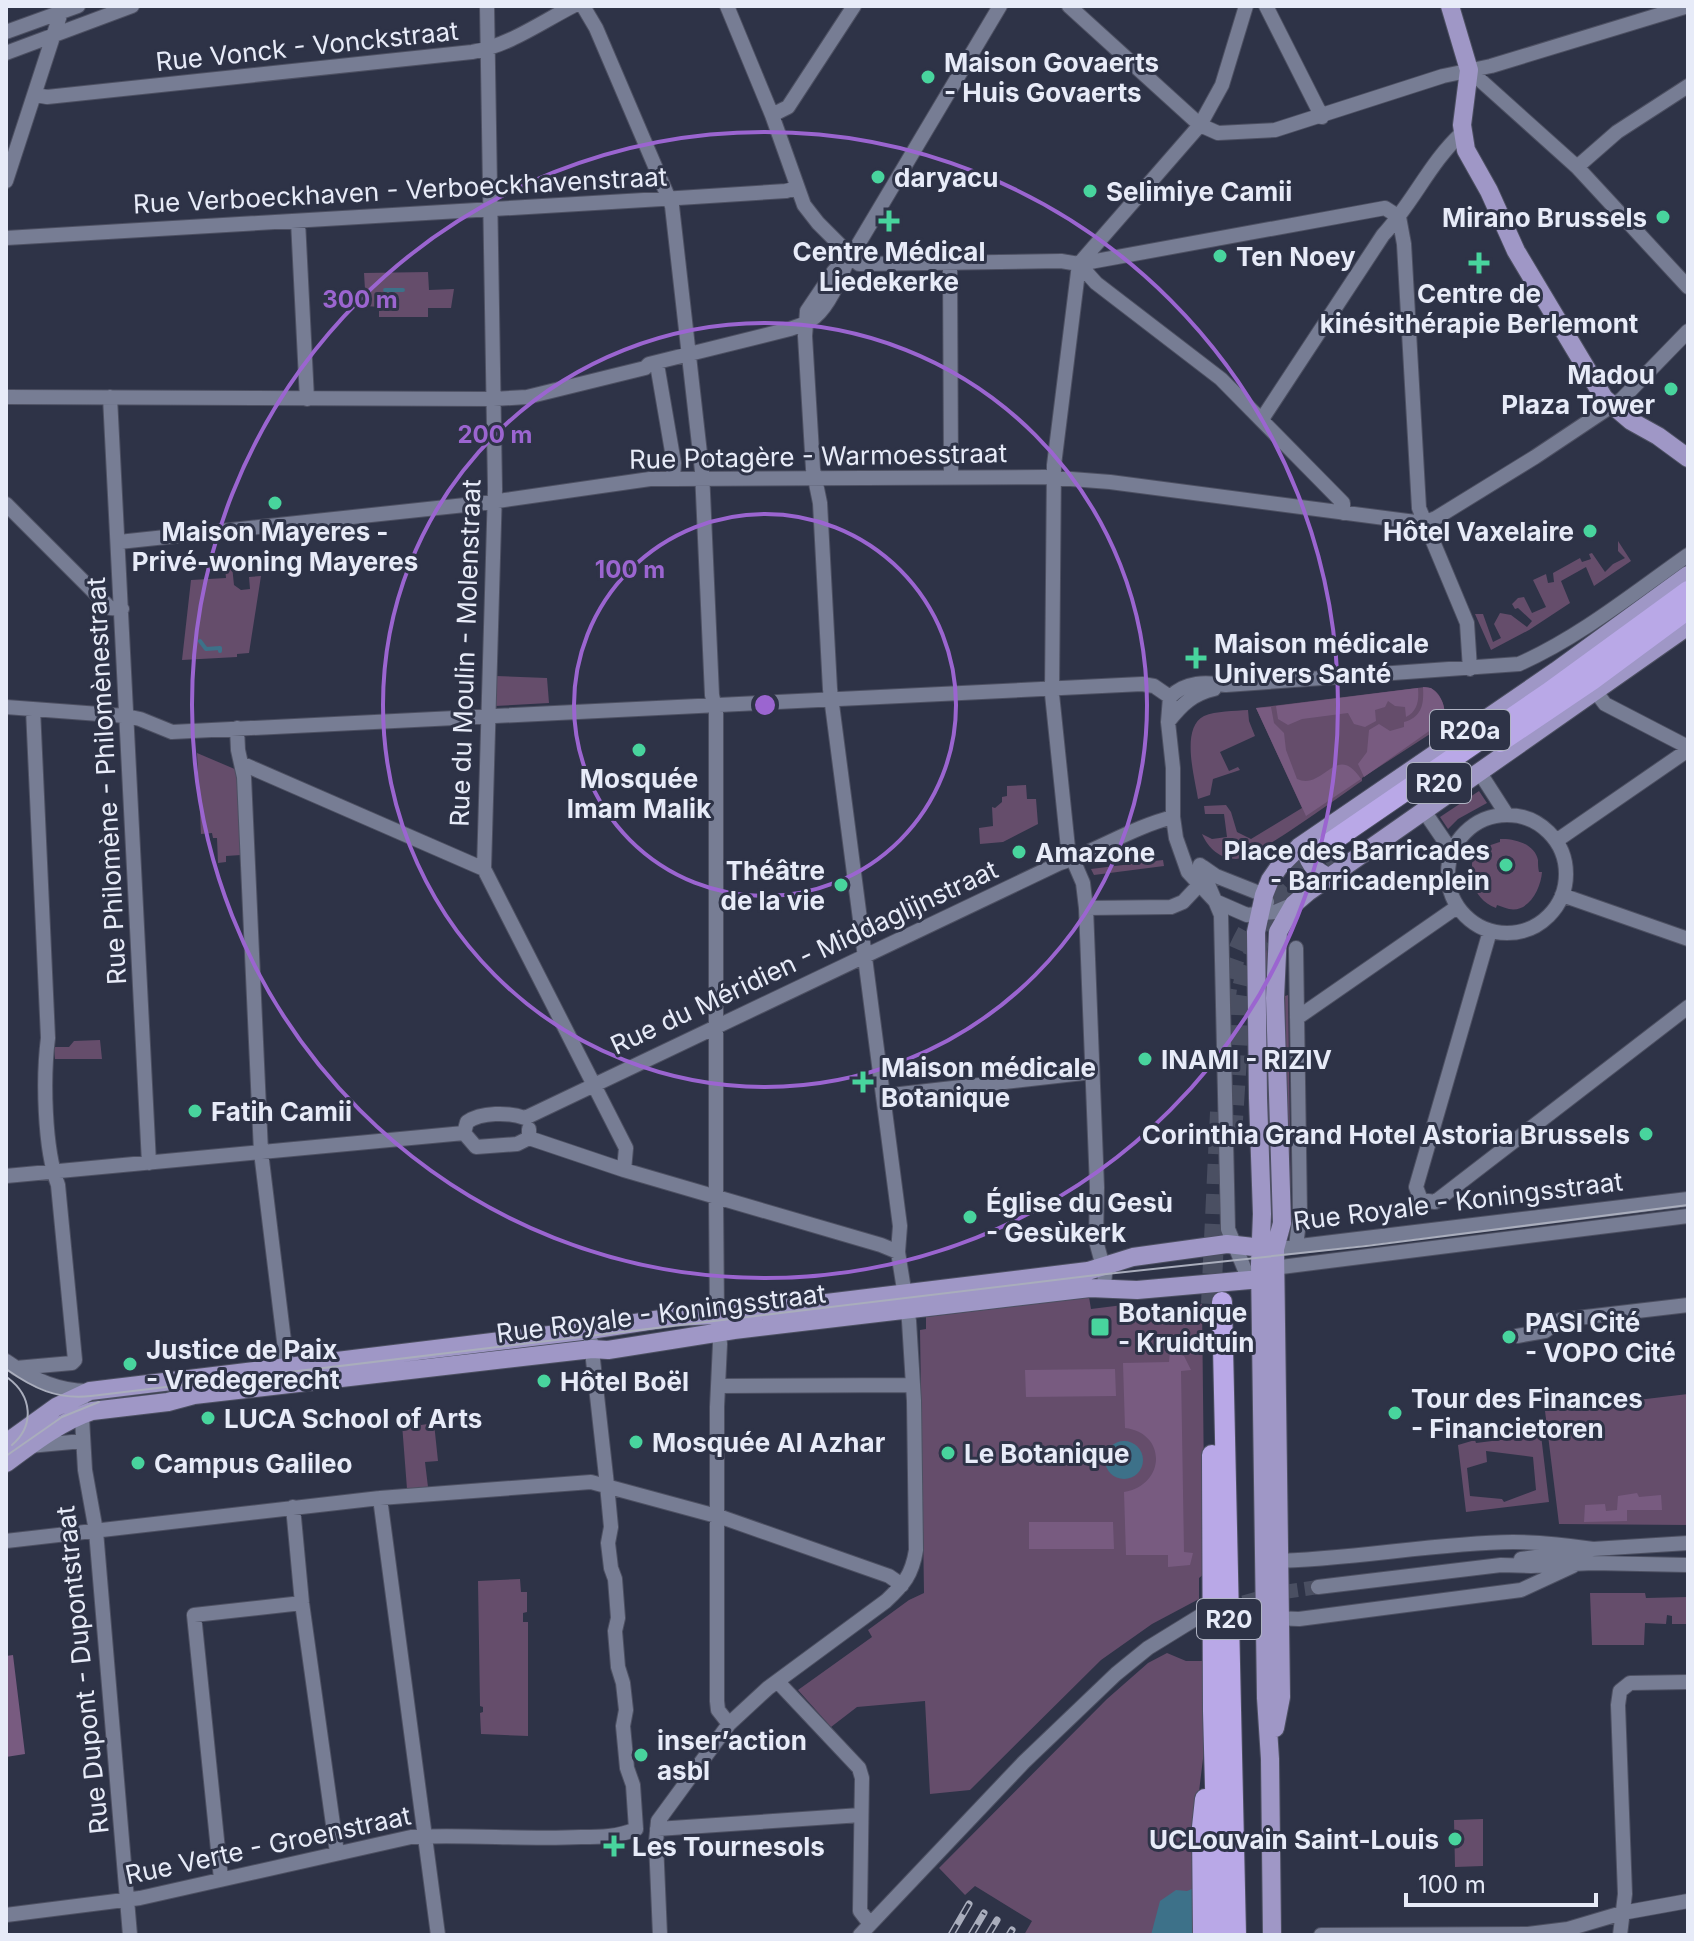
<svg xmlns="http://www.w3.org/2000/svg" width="1694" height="1941" font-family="Inter,sans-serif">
<rect width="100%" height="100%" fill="#2e3347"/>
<path fill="#654d6b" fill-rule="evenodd" d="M428 272 429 290 454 289 451 308H428V317H379V307L366 306 364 273Z
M1618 541 1631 561 1594 586 1586 567 1561 581 1570 603 1529 630 1491 650 1475 614H1483L1493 642 1501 638 1494 624 1500 613 1511 615 1527 627 1532 621 1518 608 1515 609 1512 604 1518 598 1524 597 1532 613 1546 607 1533 580 1546 574 1548 583 1554 582 1553 573 1580 558 1582 562 1591 559 1589 554 1592 553 1605 572 1613 564 1625 558 1618 551Z
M225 566H232L234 585 241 590 250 589 249 577 261 576 249 653 237 654V657L182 660 191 580 226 578Z
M496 676 547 678 549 703 495 706Z
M1425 687C1443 689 1444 708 1447 723L1362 778V781C1338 797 1257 858 1236 859 1220 859 1208 848 1202 834L1212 839 1227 837 1224 814H1205L1204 806 1226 805 1231 812 1237 832 1251 839 1302 808 1256 708Z
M1248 710 1249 721 1255 736 1220 752 1229 771 1238 767 1240 770 1213 779 1210 795 1198 799C1195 778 1180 728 1204 716 1216 711 1234 711 1248 710Z
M197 753 237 770 241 855 226 856V862L218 863 217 838H213L212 833 201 834Z
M1026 785 1027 799H1036L1038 824 1003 842 980 844 979 828 993 826 992 807 995 808 1002 802V797L1007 796V786Z
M1479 791 1487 803 1458 819 1448 829 1440 817Z
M1500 839C1514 838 1535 844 1538 860 1538 864 1538 868 1539 872H1542C1541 888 1529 913 1509 909 1504 908 1501 906 1497 905L1496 908C1483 903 1476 894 1472 881L1475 880C1474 876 1472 872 1472 868 1471 850 1490 845 1500 842Z
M1163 860 1164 866 1094 875 1091 869Z
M1266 925 1276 1209H1270L1262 939Z
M1288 990 1291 1211H1288L1285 996 1288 995Z
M100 1040 102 1059H55L54 1047H69L74 1041Z
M1089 1297 1091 1309 1123 1305V1314L1202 1304 1205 1573 1199 1578V1599L1152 1624 1101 1660 970 1790 930 1794 925 1701 857 1707 831 1727 798 1690 872 1637 868 1630 909 1600 924 1593 920 1330 926 1329V1317Z
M1688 1394V1525L1559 1524 1545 1411Z
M412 1410 415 1422H420L421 1425 434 1423 438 1461 425 1462 428 1487 407 1489 401 1411Z
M1541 1435 1549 1502 1466 1512 1458 1445 1475 1440 1476 1443ZM1486 1451 1533 1457 1536 1490 1504 1502 1502 1499 1470 1496 1467 1468 1487 1462Z
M520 1579 521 1592H527V1612L523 1613V1622H528V1736L481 1734 480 1713 483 1712V1707L480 1706 478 1581Z
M1590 1593H1645L1646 1598 1688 1597V1624H1672V1616L1667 1615 1666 1624 1645 1623 1644 1645H1592Z
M1167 1653 1186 1661H1208L1209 1710 1195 1824 1198 1935H1024L1032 1921 975 1886 965 1895 939 1868 1107 1699 1148 1663Z
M1483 1819V1866L1455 1867 1454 1820Z"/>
<path fill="#785b80" d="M1423 687 1431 688C1442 696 1448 709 1442 722L1364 777 1358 764 1367 752 1369 730 1379 724 1390 731 1404 727V722C1422 717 1424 704 1423 687Z
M1418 688C1419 700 1418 711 1406 717L1405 707 1395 706 1388 701 1385 707 1375 710 1376 721 1365 727 1354 724 1348 713 1302 719 1288 725 1278 719 1276 706Z
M1271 707 1274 723 1284 733 1286 750 1297 779C1324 791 1336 741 1361 779L1306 816 1256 708Z
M1170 1351 1184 1356 1191 1370 1181 1371 1184 1552 1193 1553 1190 1565 1168 1567V1555H1126L1124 1492C1166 1485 1167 1433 1125 1428L1123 1363 1169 1362Z
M1115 1369 1116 1396 1026 1397 1025 1370Z
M1637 1493 1639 1497 1661 1495 1662 1510H1627V1521L1584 1522 1585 1505 1605 1504 1606 1511 1617 1510 1618 1496Z
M1029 1522H1113L1114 1549H1029Z
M13 1655 25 1754 6 1757V1656Z"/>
<path fill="#3d7189" d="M1105 1460a19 19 0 1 1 38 0a19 19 0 1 1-38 0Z
M1192 1889 1193 1935H1151L1160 1901 1176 1890 1187 1891Z"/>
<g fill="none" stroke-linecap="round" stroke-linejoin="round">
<path stroke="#3d7189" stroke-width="4" d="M385 290H403
M200 641 206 649 220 648V651"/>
<path stroke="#4a4f62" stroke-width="14" stroke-dasharray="14 7" stroke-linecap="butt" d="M1223 1608 1277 1593 1318 1587"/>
<path stroke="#4a4f62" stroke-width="20" stroke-dasharray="20 10" stroke-linecap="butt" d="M1225 1008C1228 937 1275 886 1328 844
M1232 1135C1234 1104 1236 1073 1238 1043 1239 1025 1238 1006 1242 988 1255 932 1292 891 1336 856
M1211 1304 1220 1112"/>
<g stroke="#4d5062" stroke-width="16">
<path id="minor" d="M487 6 495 489 484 869 626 1148 624 1170
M583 6 596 28 672 206 702 471 712 695 716 712V1198L717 1315 720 1344 717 1407V1701L718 1710 729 1724
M727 6 772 115 804 205 818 223 859 264 1061 261 1079 264 1385 208 1399 217
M1069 6 1200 125 1218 133 1275 130 1443 76 1491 66 1688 6
M1266 6 1322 117
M6 32 78 6
M6 53 132 6
M1469 70 1577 167 1688 287
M36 95 47 97 472 52C508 46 540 23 573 6
M772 115 788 107 854 6
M1577 167 1617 132 1688 86
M6 181 63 6
M1399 217 1404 244 1419 508 1467 623 1470 669
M298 221 307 399
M6 238 678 198 786 191 796 188
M950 264 951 476
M1079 264 1054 465 1052 694 1068 848 1083 883 1086 908 1097 1187 1096 1241 1105 1274 1104 1287
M1079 264 1096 283 1221 379 1343 503V513
M1079 264 1200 125 1222 85 1246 6
M658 370 674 463 673 479
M6 397 493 399 527 397 645 368 649 364 790 329C798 326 808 323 815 317 829 305 839 281 846 264
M110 397 149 1163
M1262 419 1383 235C1413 203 1430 162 1462 133
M6 504 110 608 122 609
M119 542 484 503 650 479H673L1045 477 1110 482 1423 523 1436 518 1535 457 1622 399 1688 331
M1596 692 1605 704 1688 747
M1170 697C1186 681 1206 682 1226 685L1519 664C1580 637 1634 593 1688 555
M1170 697 1168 722 1173 768V817L1176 838 1188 872 1215 901 1247 915 1275 912 1294 904
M6 707 126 716 140 719 172 732 1142 684 1154 686 1170 697
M1168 722C1182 704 1193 694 1214 689
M237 728 238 750 244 777 261 1152 288 1374
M243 764 484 869
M1480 773 1507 815
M1424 811 1452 852
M1448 874a59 59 0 1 1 118 0a59 59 0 1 1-118 0Z
M1556 841 1688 750
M1200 865 1221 915 1228 1229 1249 1280
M1203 867 1216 876 1264 895 1267 902
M1562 895 1688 939
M1086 908 1171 907 1183 902 1199 885
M1296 948 1300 1214 1296 1246
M1297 1018 1457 907
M883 1096 1092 1072
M464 1133 467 1122C481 1112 509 1112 525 1118L1060 863C1099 850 1133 827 1173 817
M464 1133 476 1147 517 1144 529 1138V1129
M529 1138 624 1170 881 1245 898 1252
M6 1176 464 1133
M1435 1202 1688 1007
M1435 1202 1421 1200 1416 1187 1490 931
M1275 1249 1688 1199
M1275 1270 1281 1267 1688 1216
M1517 1336 1545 1331 1560 1320 1688 1305
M6 1361C30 1378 57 1391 87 1391
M16 1368 72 1363 75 1360 58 1185C44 1148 43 1077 48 1038L33 709
M719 1386 912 1385
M81 1401 85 1470 96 1531 130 1935
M29 1446 83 1441
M380 1498 438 1935
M293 1507 302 1603 337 1853
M6 1541 380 1498 591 1482 724 1518 889 1576 902 1585
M1521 1559 1593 1549 1688 1543
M1271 1561C1352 1560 1432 1543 1513 1542 1540 1542 1567 1545 1593 1549
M1318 1587 1501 1565 1531 1566 1593 1563 1688 1565
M1273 1618 1299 1619 1521 1590 1573 1566
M778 1682 859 1768 862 1778 860 1911 870 1924
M657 1829 861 1815
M221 1879 194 1615 302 1603
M6 1915 140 1898 411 1837C468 1834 524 1840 581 1837 600 1837 618 1837 636 1829L633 1785 627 1768 623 1726 626 1710 623 1683 618 1667 615 1631 618 1618 615 1579 611 1568 608 1543 611 1527 607 1485 591 1342
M660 1935 656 1842 658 1821 729 1724 768 1688 886 1601C904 1584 912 1575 916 1550L914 1401 909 1321 898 1252 900 1226 830 689 820 503 813 469 805 336 807 311 834 271 856 248 1000 6
M860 1935 1024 1762 1116 1674 1148 1648 1200 1616
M1321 1935 1528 1934 1568 1929 1622 1913 1688 1901
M1620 1935 1625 1894 1618 1705 1620 1691 1630 1683 1688 1682"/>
</g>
<g stroke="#4d5062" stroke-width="20">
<path id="major" d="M1450 6 1469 70 1462 125 1466 150 1489 191 1516 251 1604 398 1631 421 1658 436 1688 458
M1305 843C1306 860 1313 871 1329 877
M6 1443 56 1407 90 1391 590 1330 674 1317 736 1314 1088 1271 1133 1257 1227 1244 1272 1249
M6 1463C33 1443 60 1422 92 1411L168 1402 194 1395 592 1349 608 1350 734 1330 1090 1288 1137 1290 1261 1279 1270 1274
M1275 1728 1281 1697 1275 1249 1282 1223 1275 998 1278 932 1294 904 1308 892 1688 626
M1272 1935 1270 1759 1266 1698 1260 1264 1262 1214 1258 1098 1256 932 1264 895 1270 880 1279 867 1299 847 1556 671 1688 575"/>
</g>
<g stroke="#4d5062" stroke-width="22">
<path id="highway" d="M1500 742 1592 680 1688 609
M1328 844 1548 693 1688 591
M1222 1302 1236 1935
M1212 1455 1213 1711 1219 1935
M1203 1935 1202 1827 1205 1799"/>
</g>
<use href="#minor" stroke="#777d94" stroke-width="14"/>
<use href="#major" stroke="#9f97c6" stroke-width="18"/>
<use href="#highway" stroke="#b9a8e7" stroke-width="20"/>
<path stroke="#a9adbc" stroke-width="2" d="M6 1369C33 1388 57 1400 91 1396L1088 1276 1366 1246 1688 1205
M8 1378C32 1396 35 1425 12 1445
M6 1456 62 1417 99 1402"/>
<g stroke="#a9adbc" stroke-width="7">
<path id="rail" d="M951 1935 969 1904
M971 1935 984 1913
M988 1935 997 1920
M1009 1935 1012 1930"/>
</g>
<use href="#rail" stroke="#2e3347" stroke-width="4" stroke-dasharray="12" stroke-linecap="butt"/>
</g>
<g fill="none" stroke="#9b65d0" stroke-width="4">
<circle cx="765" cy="705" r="191"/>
<circle cx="765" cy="705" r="382"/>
<circle cx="765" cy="705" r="573"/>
</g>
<g fill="#48d49d" stroke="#2e3347" stroke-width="3">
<circle cx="928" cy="77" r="8"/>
<circle cx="878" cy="177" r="8"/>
<circle cx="1090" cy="191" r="8"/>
<circle cx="1663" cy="217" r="8"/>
<path d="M885 209h8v8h8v8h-8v8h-8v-8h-8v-8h8z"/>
<circle cx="1220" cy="256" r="8"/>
<path d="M1475 251h8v8h8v8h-8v8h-8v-8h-8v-8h8z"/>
<circle cx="1671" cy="389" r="8"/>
<circle cx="275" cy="503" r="8"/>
<circle cx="1590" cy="531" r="8"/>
<path d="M1192 646h8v8h8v8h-8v8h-8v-8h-8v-8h8z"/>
<circle cx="639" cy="750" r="8"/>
<circle cx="1019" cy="852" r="8"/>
<circle cx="1506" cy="865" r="8"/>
<circle cx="841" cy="885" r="8"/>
<circle cx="1145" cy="1059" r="8"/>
<path d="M859 1070h8v8h8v8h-8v8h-8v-8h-8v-8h8z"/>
<circle cx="195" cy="1111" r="8"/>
<circle cx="1646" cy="1134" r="8"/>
<circle cx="970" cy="1217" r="8"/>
<rect x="1090" y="1317" width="20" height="20" rx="4"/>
<circle cx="1509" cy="1337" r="8"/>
<circle cx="130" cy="1364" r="8"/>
<circle cx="544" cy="1381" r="8"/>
<circle cx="1395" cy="1413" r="8"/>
<circle cx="208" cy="1418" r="8"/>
<circle cx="636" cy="1442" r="8"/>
<circle cx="948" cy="1453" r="8"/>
<circle cx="138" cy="1463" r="8"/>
<circle cx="641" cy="1755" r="8"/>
<circle cx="1455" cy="1839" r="8"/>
<path d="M610 1834h8v8h8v8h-8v8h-8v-8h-8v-8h8z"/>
</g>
<g text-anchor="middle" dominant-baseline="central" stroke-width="6" stroke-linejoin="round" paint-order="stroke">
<g fill="#2e3347" stroke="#b0b4c3" stroke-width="2">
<rect x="1430" y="710" width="80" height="40" rx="6"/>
<rect x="1407" y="763" width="64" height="40" rx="6"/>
<rect x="1197" y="1599" width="64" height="40" rx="6"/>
</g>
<g font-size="24" font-weight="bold" fill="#e7ebf8">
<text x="1470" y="730">R20a</text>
<text x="1439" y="783">R20</text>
<text x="1229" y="1619">R20</text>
</g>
<g font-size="26" fill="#e7ebf8" stroke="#2e3347">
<text transform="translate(307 46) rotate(-6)">Rue Vonck - Vonckstraat</text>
<text transform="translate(400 190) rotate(-3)">Rue Verboeckhaven - Verboeckhavenstraat</text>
<text transform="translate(818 456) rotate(-1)">Rue Potagère - Warmoesstraat</text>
<text transform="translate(465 653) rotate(-88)">Rue du Moulin - Molenstraat</text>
<text transform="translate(106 781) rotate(-93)">Rue Philomène - Philomènestraat</text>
<text transform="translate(804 957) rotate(-25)">Rue du Méridien - Middaglijnstraat</text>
<text transform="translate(1458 1201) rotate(-7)">Rue Royale - Koningsstraat</text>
<text transform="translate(661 1313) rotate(-7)">Rue Royale - Koningsstraat</text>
<text transform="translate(82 1670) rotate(-96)">Rue Dupont - Dupontstraat</text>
<text transform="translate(268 1845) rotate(-12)">Rue Verte - Groenstraat</text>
</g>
<g font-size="26" font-weight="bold" fill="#e7ebf8" stroke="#2e3347" text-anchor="start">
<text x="944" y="62">Maison Govaerts<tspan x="944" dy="30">- Huis Govaerts</tspan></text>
<text x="894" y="177">daryacu</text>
<text x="1106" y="191">Selimiye Camii</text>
<text x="1647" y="217" text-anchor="end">Mirano Brussels</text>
<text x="889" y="251" text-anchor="middle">Centre Médical<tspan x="889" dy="30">Liedekerke</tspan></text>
<text x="1236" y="256">Ten Noey</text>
<text x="1479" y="293" text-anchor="middle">Centre de<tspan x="1479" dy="30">kinésithérapie Berlemont</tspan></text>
<text x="1655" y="374" text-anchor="end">Madou<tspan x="1655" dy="30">Plaza Tower</tspan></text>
<text x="275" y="531" text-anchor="middle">Maison Mayeres -<tspan x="275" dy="30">Privé-woning Mayeres</tspan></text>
<text x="1574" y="531" text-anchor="end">Hôtel Vaxelaire</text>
<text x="1214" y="643">Maison médicale<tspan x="1214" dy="30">Univers Santé</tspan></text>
<text x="639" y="778" text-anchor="middle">Mosquée<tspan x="639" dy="30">Imam Malik</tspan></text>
<text x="1490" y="850" text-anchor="end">Place des Barricades<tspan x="1490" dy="30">- Barricadenplein</tspan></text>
<text x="1035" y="852">Amazone</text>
<text x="825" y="870" text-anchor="end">Théâtre<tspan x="825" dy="30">de la vie</tspan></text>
<text x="1161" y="1059">INAMI - RIZIV</text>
<text x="881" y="1067">Maison médicale<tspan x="881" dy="30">Botanique</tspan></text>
<text x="211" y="1111">Fatih Camii</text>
<text x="1630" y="1134" text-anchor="end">Corinthia Grand Hotel Astoria Brussels</text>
<text x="986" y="1202">Église du Gesù<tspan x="986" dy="30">- Gesùkerk</tspan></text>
<text x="1118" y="1312">Botanique<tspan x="1118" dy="30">- Kruidtuin</tspan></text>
<text x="1525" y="1322">PASI Cité<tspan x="1525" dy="30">- VOPO Cité</tspan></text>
<text x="146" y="1349">Justice de Paix<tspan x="146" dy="30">- Vredegerecht</tspan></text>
<text x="560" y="1381">Hôtel Boël</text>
<text x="1411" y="1398">Tour des Finances<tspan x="1411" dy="30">- Financietoren</tspan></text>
<text x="224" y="1418">LUCA School of Arts</text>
<text x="652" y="1442">Mosquée Al Azhar</text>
<text x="964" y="1453">Le Botanique</text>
<text x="154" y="1463">Campus Galileo</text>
<text x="657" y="1740">inser’action<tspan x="657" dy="30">asbl</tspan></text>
<text x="1439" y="1839" text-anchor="end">UCLouvain Saint-Louis</text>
<text x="632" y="1846">Les Tournesols</text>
</g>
</g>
<circle cx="765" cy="705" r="12" fill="#9b65d0" stroke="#2e3347" stroke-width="4"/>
<g font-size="24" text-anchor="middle" font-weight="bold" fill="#9b65d0" stroke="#2e3347" stroke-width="6" stroke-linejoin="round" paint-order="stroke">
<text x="360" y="308">300 m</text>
<text x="495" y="443">200 m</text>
<text x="630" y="578">100 m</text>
</g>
<rect width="1694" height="1941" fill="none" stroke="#e7ebf8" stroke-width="16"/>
<path d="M1406 1893v12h190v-12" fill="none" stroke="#e7ebf8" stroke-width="4"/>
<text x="1418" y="1893" font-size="24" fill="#e7ebf8" stroke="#2e3347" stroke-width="6" paint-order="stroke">100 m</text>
</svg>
